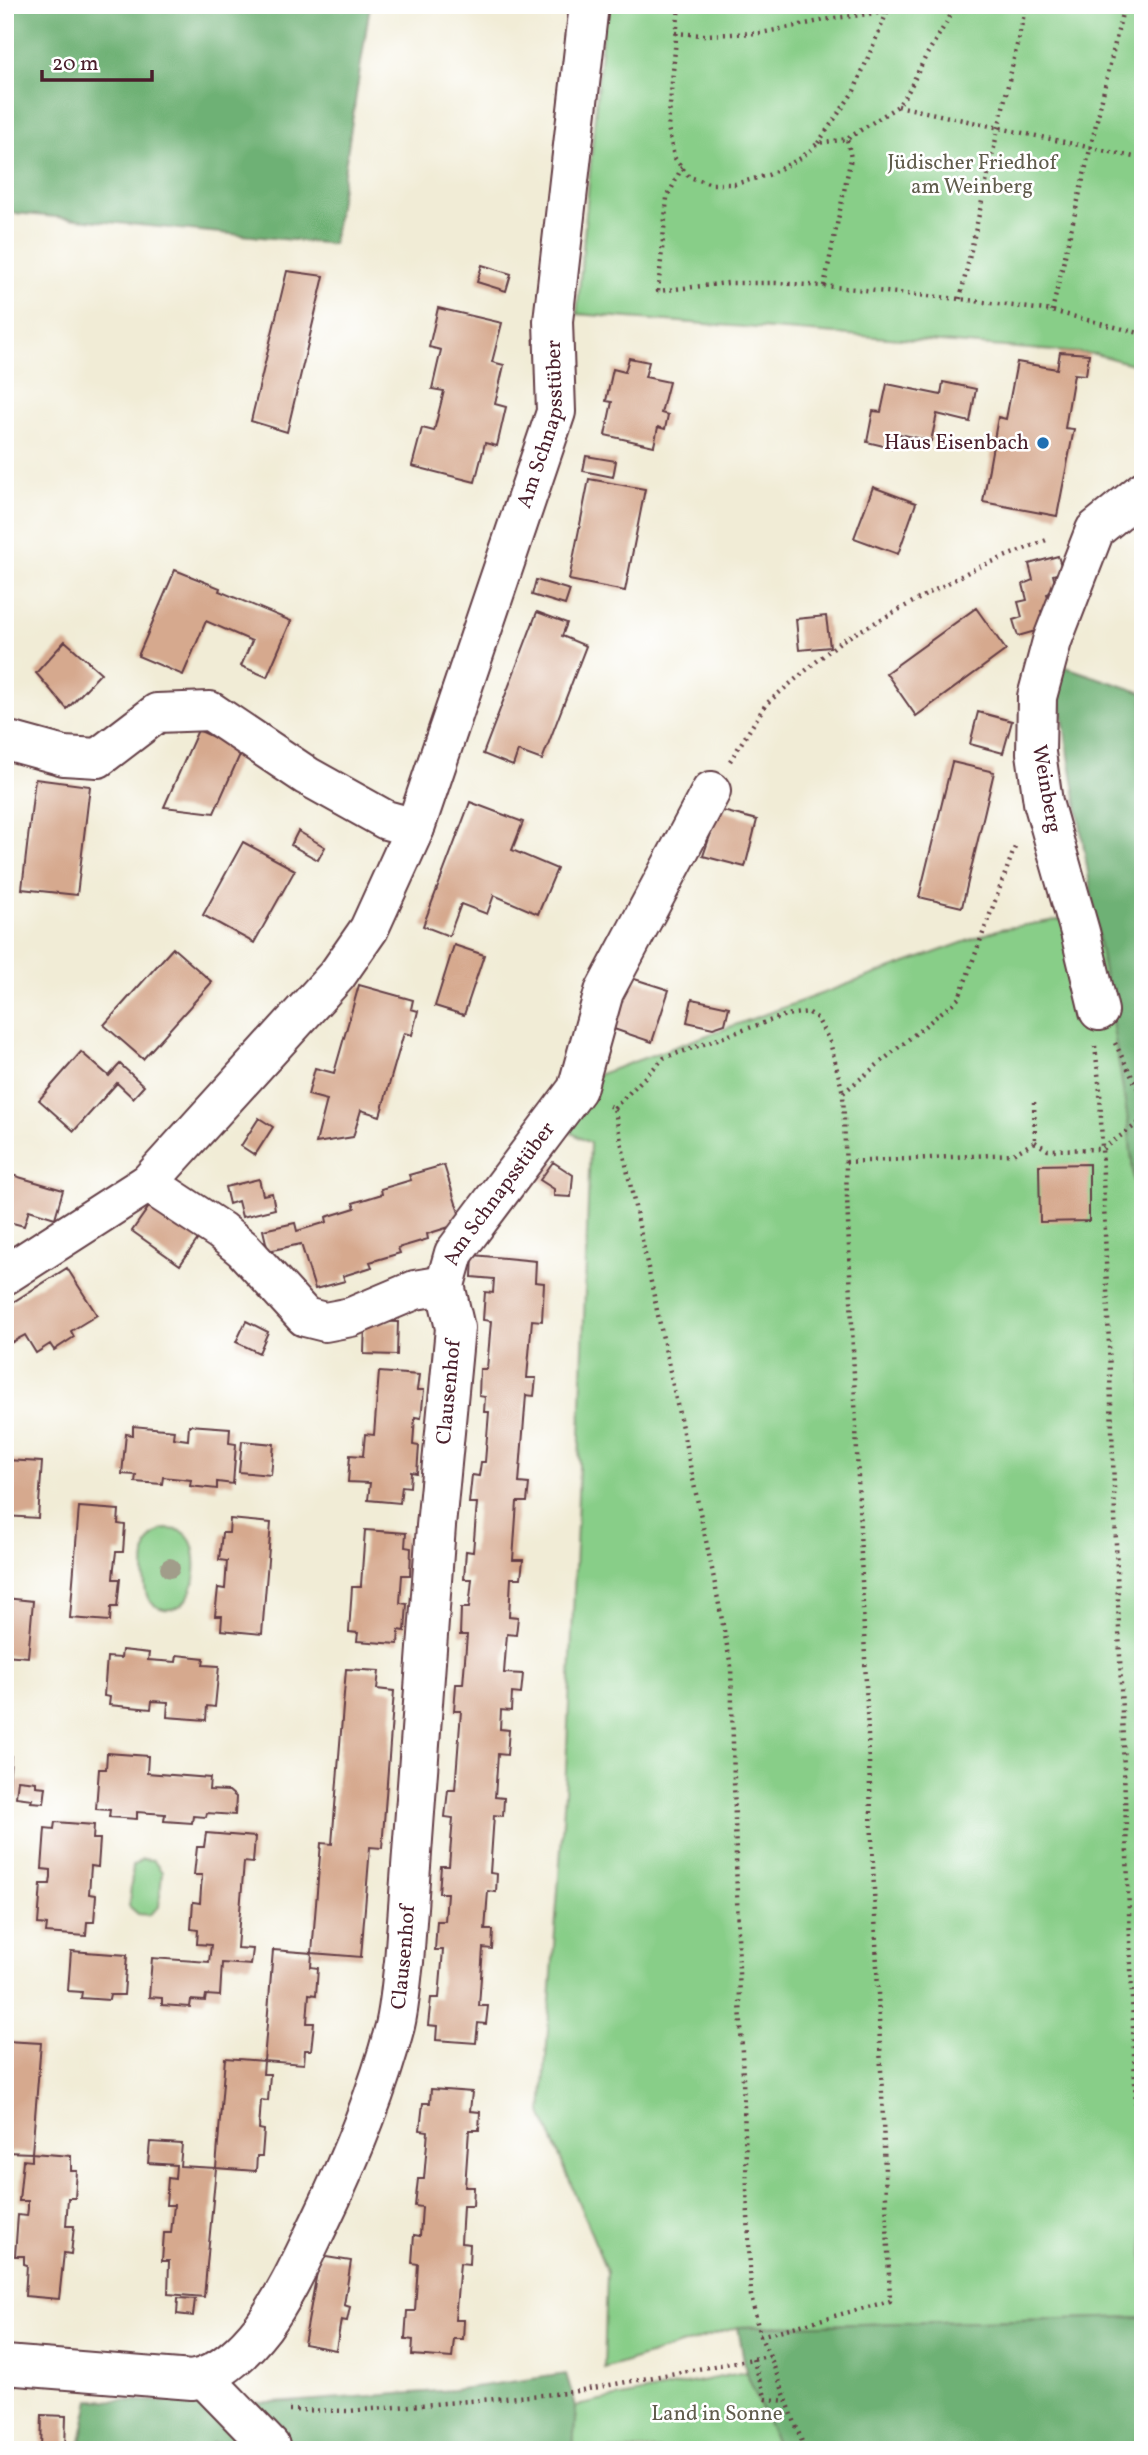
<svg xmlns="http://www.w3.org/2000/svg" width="1148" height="2455" font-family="Vollkorn,serif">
<rect width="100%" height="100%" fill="#fff"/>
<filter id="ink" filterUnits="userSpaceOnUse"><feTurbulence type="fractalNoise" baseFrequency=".0143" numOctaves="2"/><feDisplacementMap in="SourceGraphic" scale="14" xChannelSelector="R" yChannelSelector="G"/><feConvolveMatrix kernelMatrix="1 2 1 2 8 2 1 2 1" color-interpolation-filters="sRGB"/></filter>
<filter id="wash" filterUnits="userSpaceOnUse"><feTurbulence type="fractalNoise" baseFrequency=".00686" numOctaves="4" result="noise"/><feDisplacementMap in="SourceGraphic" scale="28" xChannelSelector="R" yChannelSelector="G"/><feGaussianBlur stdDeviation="1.57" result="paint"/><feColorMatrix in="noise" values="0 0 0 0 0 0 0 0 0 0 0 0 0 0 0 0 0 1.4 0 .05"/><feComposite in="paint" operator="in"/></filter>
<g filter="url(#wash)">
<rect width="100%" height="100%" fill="#f1ecd6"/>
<path fill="#88ce88" stroke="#69765a" stroke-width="2" d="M605 5H1143V367L1095 354 577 314Z
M1096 914 1128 1120 1143 1275V2317L738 2327 604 2369 607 2272 542 2113 565 1792 577 1523 590 1143 562 1128 597 1075 1000 929Z
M164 1529C171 1529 179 1529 185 1533 202 1546 200 1614 164 1609 158 1608 154 1606 150 1601 142 1592 143 1553 148 1543 152 1536 157 1533 164 1529Z
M142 1859 153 1860 162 1872 159 1907 149 1915 138 1914 129 1906 133 1866Z
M746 2372 779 2450H573L576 2406Z
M210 2442 305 2450H210Z"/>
<path fill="#6eb174" stroke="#5c6850" stroke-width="2" d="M5 5H370L333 244 5 212Z
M1054 663 1143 693V1275L1128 1120Z
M1143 2317V2450H779L746 2372 738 2327Z
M566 2374 576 2406 573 2450H305L211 2442 210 2450H79L90 2400 273 2403 453 2390Z"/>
<g id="blocks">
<path fill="#d6a98e" d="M482 265 511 274 506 291 477 282Z
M287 271 324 276 287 432 251 421Z
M438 308 502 323 492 362 504 365 495 404 506 407 497 446 485 443 475 482 412 466 422 428 434 431 444 391 432 389 441 350 429 347Z
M1060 352 1089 354 1086 375 1074 374 1065 428 1074 429 1057 516 983 502 998 417 1006 419 1017 362 1057 369Z
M629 358 649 362 645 377 669 382 661 413 668 415 665 429 658 427 654 446 605 435 612 402 606 401 613 369 625 372Z
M943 382 976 389 970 422 937 414 931 441 895 433 892 448 867 442 873 411 881 412 887 384 941 395Z
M586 456 616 461 613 477 583 471Z
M589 479 645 489 625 591 569 580Z
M873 487 916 503 898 554 854 538Z
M1058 556 1063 572 1053 575 1057 591 1047 594 1051 608 1041 611 1046 628 1018 636 1013 620 1022 617 1018 602 1027 600 1023 584 1033 580 1029 564Z
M175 570 220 588 219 591 291 621 267 677 241 666 252 641 206 621 183 675 138 656Z
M536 580 570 590 565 605 532 595Z
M976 608 1006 650 916 716 886 673Z
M537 612 567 623 562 636 586 646 542 760 518 751 513 766 483 754Z
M826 616 830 647 799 650 796 619Z
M65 641 101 673 67 709 36 673Z
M978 712 1012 721 1003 753 970 744Z
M198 730 242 750 214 813 164 807Z
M952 762 994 772 962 907 919 897Z
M35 779 90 786 77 895 22 889Z
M470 802 523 822 512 850 557 869 538 914 494 895 487 914 461 904 449 936 423 926Z
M719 810 757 820 745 867 703 856Z
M298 831 325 847 318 860 291 845Z
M243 842 295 870 254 943 203 915Z
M454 945 484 955 464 1015 435 1006Z
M173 948 212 982 143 1059 104 1025Z
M625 976 669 990 652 1042 608 1027Z
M359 985 413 1000 411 1009 418 1011 412 1035 404 1033 380 1116 361 1110 353 1137 316 1143 327 1100 308 1095 315 1068 334 1073Z
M692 999 729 1007 725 1024 713 1028 687 1022Z
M81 1052 109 1076 120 1064 144 1086 133 1098 117 1083 74 1131 39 1100Z
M259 1118 273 1127 255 1155 241 1146Z
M553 1162 573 1175 571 1197 554 1196V1189L540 1180Z
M1089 1164V1221L1040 1222 1039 1165Z
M444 1165 462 1223 427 1234 428 1239 398 1248 400 1253 370 1262 372 1267 343 1276 345 1281 315 1289 301 1244 268 1251 263 1230 295 1223 297 1231 327 1222 326 1217 355 1208 353 1203 382 1194 381 1189 411 1180 409 1175Z
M5 1173 63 1190 55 1218 29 1210 24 1226 5 1221Z
M259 1179 263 1195 272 1193 275 1209 242 1217 238 1201 229 1204 225 1187Z
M151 1204 198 1239 180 1265 132 1231Z
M473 1255 536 1261 535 1282 544 1283 542 1321 532 1320 527 1378H536L534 1396 526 1395 519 1483 529 1484 527 1502H517L513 1560H523L521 1578H511L509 1616 518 1617 516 1635 507 1634 504 1673 523 1674 521 1694 512 1693 511 1711 501 1710 500 1729 509 1730 507 1755 498 1754 495 1797 504 1798 503 1816 494 1815 490 1873 497 1874 496 1892 488 1891 485 1930H493L492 1949 483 1948 479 2006H488L486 2024 478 2023 476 2043 436 2040 437 2026 428 2025 431 1998H439L443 1950H435L437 1921H445L446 1908 447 1893H439L441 1866H449L453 1818 445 1817 448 1790H455L461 1711H454L456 1684H463L467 1635H460L461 1608H469L472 1579H464L466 1551 473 1552 477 1503H469L472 1475 479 1476 481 1462H485L489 1412H484L485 1397 479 1396 480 1369H487L491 1321 483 1320 485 1292 493 1293 494 1279 472 1277Z
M67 1268 97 1315 71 1331 74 1337 54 1350 50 1344 36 1353 25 1335 5 1346V1310L9 1308 7 1306Z
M246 1321 268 1332 259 1353 236 1342Z
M365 1321 398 1322 397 1355 364 1354Z
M379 1372 419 1375 417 1390H424L421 1418 415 1417 414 1430 413 1445 419 1446 417 1473 411 1472 410 1487 402 1486 400 1503 368 1500 370 1483 348 1482 350 1455 363 1456 365 1434 374 1435Z
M189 1425 230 1428 229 1443 236 1444 233 1484 217 1482V1489L190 1486 191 1480 163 1477 162 1484 135 1482 136 1475 122 1474 126 1434 133 1435V1426L174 1430 173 1438 188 1440Z
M242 1441 274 1444 271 1475 239 1472Z
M5 1460 42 1462 38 1518 5 1516Z
M79 1507 119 1510 118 1524 125 1525 123 1552H116L114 1567 113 1579H120L117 1607H111L110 1621 70 1618Z
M230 1519 271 1523 262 1634 221 1630 222 1616H215L218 1588 225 1589 227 1561 219 1560 222 1533H229Z
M365 1530 406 1533 405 1547 411 1548 410 1575H402L400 1603 407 1604 405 1631 399 1630 398 1644 357 1641 358 1633 349 1632 352 1587H361V1585Z
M5 1598 33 1601 28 1657 5 1655Z
M122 1650 149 1653 148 1660 176 1662 177 1655 204 1658 203 1665 219 1666 215 1707 207 1706 206 1720 167 1717 168 1702 152 1701 151 1709 109 1705 110 1697 104 1696 107 1657 121 1658Z
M346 1669 379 1671 377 1689 394 1691 382 1848 370 1847 361 1957 312 1953 321 1843 332 1844Z
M107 1753 148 1756 147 1773 210 1778 209 1790 229 1791 236 1797 235 1815 207 1813 206 1817 193 1816 192 1823 164 1821 165 1814 137 1812V1819L109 1817 110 1810 96 1809 99 1769H106Z
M5 1754 11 1755 9 1786H5Z
M18 1780 36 1782V1786L46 1787 44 1803 31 1802 32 1799 16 1797Z
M55 1822 94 1825 93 1839H100L98 1867 91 1866 89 1894 96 1895 94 1922H87L86 1936 46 1933 47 1925 38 1924 41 1884H50L51 1877V1870L42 1869 45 1828 54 1829Z
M206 1833 255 1837 253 1863 244 1862 237 1948 253 1949 251 1965 222 1963 220 1996 206 1995 205 2001 191 2000 190 2007 162 2005V1998L149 1997 152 1958 209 1962 211 1945 197 1944 198 1930 191 1929 193 1902 200 1903 202 1875H194L197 1847H204Z
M5 1930 10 1931 7 1973H5Z
M273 1950 312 1953 311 1967 318 1968 316 1995 309 1994 308 2008 307 2023H314L311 2050H305L304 2064 264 2061 263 2074H270L268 2101 261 2100 259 2129 264 2130 262 2156H257L256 2171 216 2168 225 2058 264 2061Z
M71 1951 127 1955 124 1995H110L109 2000 81 1998 82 1992 68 1991Z
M5 2041 41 2043 32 2153 71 2156V2171H77L75 2198H68L66 2226H74L71 2254 64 2253 59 2299 25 2296 27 2265 24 2264V2256H15L18 2215 27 2216 28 2209V2201H19L23 2160 32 2161V2153L5 2152Z
M431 2089 472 2092 470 2111 480 2112 479 2130H469L465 2187H474L473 2206H463L461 2243 470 2244 469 2264 460 2263 455 2320H464L463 2339H454L452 2358 412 2355 413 2340 405 2339 407 2311H415L418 2264 412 2263 414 2235 420 2236 422 2207 415 2206 418 2179H424L428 2131 420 2130 423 2103H430Z
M150 2142 182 2144 180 2166 216 2168 204 2297 168 2294 169 2261H162L164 2233H171L174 2205H166L168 2178 175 2179 176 2165 148 2163Z
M320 2256 351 2261 344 2305 350 2307 347 2321 341 2320 336 2350 304 2344Z
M178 2298 195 2299 193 2316 177 2314Z
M42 2415 66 2416 65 2450H41Z"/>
</g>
</g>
<g filter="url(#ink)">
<use href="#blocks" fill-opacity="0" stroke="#633e45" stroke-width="2"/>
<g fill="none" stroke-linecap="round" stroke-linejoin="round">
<g stroke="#633e45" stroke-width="42">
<g id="minor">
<path d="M13 742 64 756 98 758 157 713 210 711 307 776 386 820 415 828"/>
<path d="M1099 1011 1080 932 1043 802 1036 753 1037 697 1052 641 1095 530 1143 491"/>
<path d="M148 1183 221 1231 243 1249 305 1317 325 1322 351 1317 415 1290 445 1285"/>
<path id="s1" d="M5 1275 148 1183 337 975 369 929 415 828 556 412 553 321 589 5"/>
<path id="s2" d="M5 2365 192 2380C220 2375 246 2349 263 2327 286 2295 302 2259 319 2224 350 2160 377 2095 395 2026 400 2005 401 1983 404 1962L436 1526 455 1328 445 1285 454 1253 577 1089 604 992 711 791"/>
<path d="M204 2378 270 2446"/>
</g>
</g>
<path stroke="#633e45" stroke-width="4.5" stroke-dasharray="2 5" stroke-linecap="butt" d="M679 5 668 127 674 157 689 177 712 184H735L768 175 801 158 818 143 847 139 898 106 909 90 926 56 957 5
M675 33 703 35 761 33 835 18 887 12
M898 106 1143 159
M818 143 854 91 890 5
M682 167 667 198 658 291 728 283H776L824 286 960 299 1052 311 1143 334
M824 286 851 158 847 139
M960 299 1026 5
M1052 311 1124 5
M730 761 766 704 841 641 972 570 1049 539
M1115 1043 1143 1099
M1095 1046 1100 1091 1142 2280
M1034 1102 1035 1142
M609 1106 614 1108 712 1569 731 1666 739 1972 751 2296 760 2336 770 2356 805 2450
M614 1108 664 1058 786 1015 808 1012 817 1018 830 1042 843 1093
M1035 1142 1048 1150 1102 1149 1143 1120
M846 1162 1013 1154 1035 1142
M760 2336 890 2301 843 1093 959 998 1015 847
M753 2359 766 2399 787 2401
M289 2410 349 2411 566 2393 769 2356"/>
<use href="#minor" stroke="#fff" stroke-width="38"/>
</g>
<circle fill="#a19d8a" cx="170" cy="1568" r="10"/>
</g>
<circle fill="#1f6fb2" stroke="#fff" stroke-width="2.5" cx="1043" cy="443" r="7"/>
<g text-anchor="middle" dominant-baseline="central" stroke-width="5" stroke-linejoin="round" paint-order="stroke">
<g font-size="21" fill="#605c4c" stroke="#fff">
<text x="972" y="163">Jüdischer Friedhof<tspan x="972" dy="24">am Weinberg</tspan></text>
<text x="717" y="2414">Land in Sonne</text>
</g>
<g font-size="21" fill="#4a1f2b" stroke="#fff">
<text stroke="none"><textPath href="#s1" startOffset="1043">Am Schnapsstüber</textPath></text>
<text transform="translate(1046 789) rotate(80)">Weinberg</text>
<text stroke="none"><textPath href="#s2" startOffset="1460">Am Schnapsstüber</textPath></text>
<text stroke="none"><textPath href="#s2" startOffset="1244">Clausenhof</textPath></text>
<text stroke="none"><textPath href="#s2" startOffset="677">Clausenhof</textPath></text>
</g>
<g font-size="21" fill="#4a1f2b" stroke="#fff" text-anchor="end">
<text x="1029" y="443">Haus Eisenbach</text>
</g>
</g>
<rect width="1148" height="2455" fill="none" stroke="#fff" stroke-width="28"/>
<path d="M42 70v10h110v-10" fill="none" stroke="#4a1f2b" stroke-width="3.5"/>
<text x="52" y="70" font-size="21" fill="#4a1f2b" stroke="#ffffff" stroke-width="5" paint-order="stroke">20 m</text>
</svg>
